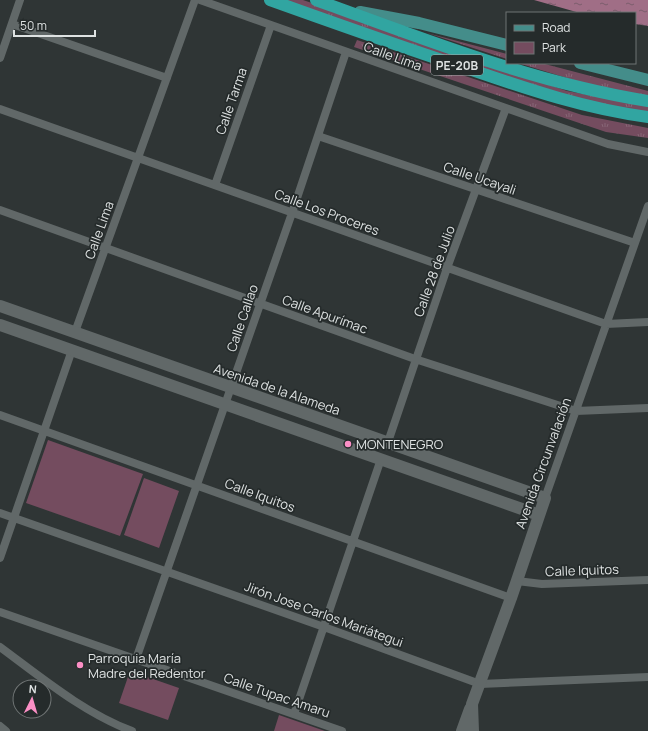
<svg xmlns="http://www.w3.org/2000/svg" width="648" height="731" font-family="Manrope,sans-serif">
<defs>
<pattern id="grass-tufts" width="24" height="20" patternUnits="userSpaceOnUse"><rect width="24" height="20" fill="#744c5f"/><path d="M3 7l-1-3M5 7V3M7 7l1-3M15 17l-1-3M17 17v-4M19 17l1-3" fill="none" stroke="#876676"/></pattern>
<pattern id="water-ripples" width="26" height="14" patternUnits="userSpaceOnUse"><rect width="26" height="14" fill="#a06e86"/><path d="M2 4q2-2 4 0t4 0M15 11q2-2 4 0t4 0" fill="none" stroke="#7b5d6c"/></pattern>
</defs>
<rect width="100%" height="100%" fill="#2f3535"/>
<path fill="url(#grass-tufts)" d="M281 0H303L567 91 648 106V114L553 93Z
M427 33 507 54V59Z
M357 40 582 115 648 128V138L606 132 354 47Z
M518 63H541L648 91V96L606 90Z"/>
<path fill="#744c5f" d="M48 440 143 474 120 536 26 503Z
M144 478 179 491 159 548 124 535Z
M130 671 179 688 168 720 119 703Z
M279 715 325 731H274Z"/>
<path fill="url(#water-ripples)" d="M534 0H648V26L635 24V13H580Z"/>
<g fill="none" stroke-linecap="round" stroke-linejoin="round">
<path stroke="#616868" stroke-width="8" d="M200 0 608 144 648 152
M12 24 167 78
M0 58 20 0
M0 109 606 324 648 322
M318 136 635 243
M215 185 271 25
M0 210 415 359 576 411 648 408
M75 332 195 0
M0 415 511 598
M388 442 447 268 506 108
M545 498 648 206
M0 513 324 627 480 684 648 677
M0 558 72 350
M517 581 542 584 648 580
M0 612 342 731
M0 647C42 678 84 713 132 731
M136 659 292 213 346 52
M294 714 381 459
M0 726 6 731"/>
<path stroke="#616868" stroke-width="12" d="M0 306 545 498 511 598 472 704 473 731
M0 325 539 515
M462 731 470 709"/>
<path stroke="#448d8a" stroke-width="12" d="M360 12 419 23 507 45
M580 63 648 80"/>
<path stroke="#31a5a1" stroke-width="12" d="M270 0C337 24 404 48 472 70 530 90 587 109 648 117
M316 0C424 39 534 83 648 101"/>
</g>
<g fill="#fb8fc5" stroke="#252b2b" stroke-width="1.5">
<circle cx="348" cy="444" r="4"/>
<circle cx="80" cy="665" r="4"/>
</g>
<g text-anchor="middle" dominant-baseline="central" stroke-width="3.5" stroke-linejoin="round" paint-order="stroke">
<rect fill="#252b2b" stroke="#a6abab" stroke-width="1" x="431" y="55" width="52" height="20" rx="3"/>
<g font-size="12" font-weight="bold" fill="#dee2e2">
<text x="457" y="65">PE-20B</text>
</g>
<g font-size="13" fill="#dee2e2" stroke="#252b2b">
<text transform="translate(393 56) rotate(20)">Calle Lima</text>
<text transform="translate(231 101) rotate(-71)">Calle Tarma</text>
<text transform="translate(480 178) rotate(19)">Calle Ucayali</text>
<text transform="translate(327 212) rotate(20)">Calle Los Proceres</text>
<text transform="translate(99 230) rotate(-70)">Calle Lima</text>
<text transform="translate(434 271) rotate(-70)">Calle 28 de Julio</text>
<text transform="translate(325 314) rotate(20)">Calle Apurímac</text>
<text transform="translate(242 318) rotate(-71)">Calle Callao</text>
<text transform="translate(277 389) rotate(19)">Avenida de la Alameda</text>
<text transform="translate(543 463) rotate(-70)">Avenida Circunvalación</text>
<text transform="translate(260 495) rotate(20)">Calle Iquitos</text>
<text transform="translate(582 570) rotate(-2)">Calle Iquitos</text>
<text transform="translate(324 614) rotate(20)">Jirón Jose Carlos Mariátegui</text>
<text transform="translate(277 695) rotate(19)">Calle Tupac Amaru</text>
</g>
<g font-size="13" fill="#dee2e2" stroke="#252b2b" text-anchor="start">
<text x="356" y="444">MONTENEGRO</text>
<text x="88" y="658">Parroquia María<tspan x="88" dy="15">Madre del Redentor</tspan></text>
</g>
</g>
<rect x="506" y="12" width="130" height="52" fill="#252b2b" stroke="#6f7474"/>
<rect x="514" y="25" width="20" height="6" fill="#448d8a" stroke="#6f7474"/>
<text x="542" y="32" font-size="12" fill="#dee2e2">Road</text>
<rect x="514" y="42" width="20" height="12" fill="#744c5f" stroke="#6f7474"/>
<text x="542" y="52" font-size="12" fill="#dee2e2">Park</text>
<g transform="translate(32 699) rotate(5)"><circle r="19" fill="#252b2b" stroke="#6f7474"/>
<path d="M0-3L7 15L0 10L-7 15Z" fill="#fb8fc5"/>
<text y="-6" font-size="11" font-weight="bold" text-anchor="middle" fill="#dee2e2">N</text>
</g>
<path d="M14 30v6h81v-6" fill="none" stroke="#dee2e2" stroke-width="2"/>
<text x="20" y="30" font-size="12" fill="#dee2e2" stroke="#252b2b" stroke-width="3" paint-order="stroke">50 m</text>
</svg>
